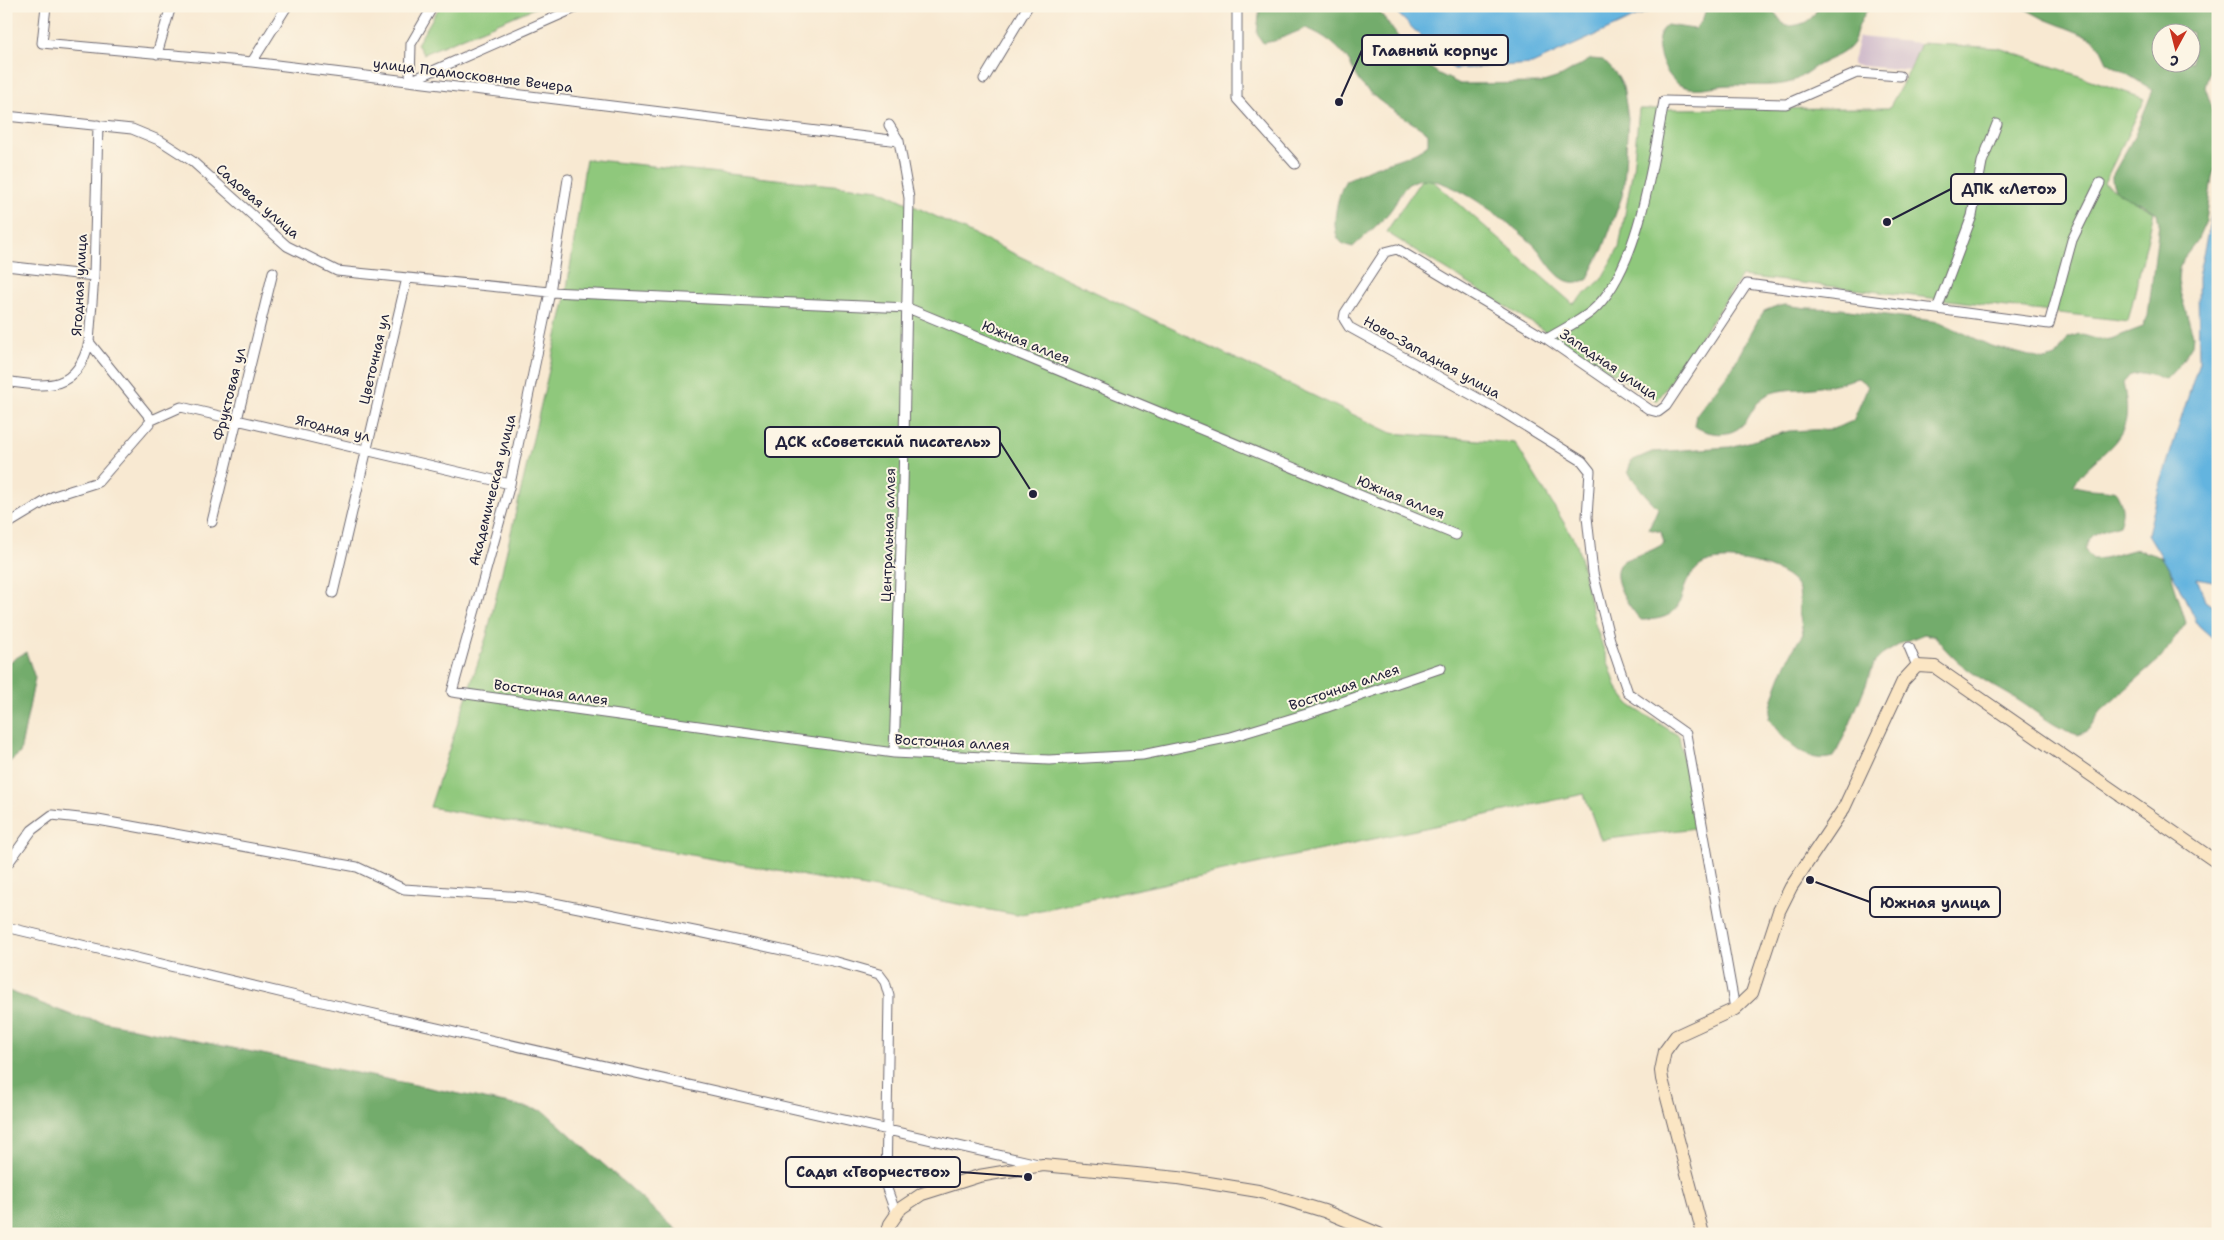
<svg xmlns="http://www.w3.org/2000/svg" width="2224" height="1240" font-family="'Shantell Sans',sans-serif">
<rect width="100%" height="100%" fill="#fcf5e5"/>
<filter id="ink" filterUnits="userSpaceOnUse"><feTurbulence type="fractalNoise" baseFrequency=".02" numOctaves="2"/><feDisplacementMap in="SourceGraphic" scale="10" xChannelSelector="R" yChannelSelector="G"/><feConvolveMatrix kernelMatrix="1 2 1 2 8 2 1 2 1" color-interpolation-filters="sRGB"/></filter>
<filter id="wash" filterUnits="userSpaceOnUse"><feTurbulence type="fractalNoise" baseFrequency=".0096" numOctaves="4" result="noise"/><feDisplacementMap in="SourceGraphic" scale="20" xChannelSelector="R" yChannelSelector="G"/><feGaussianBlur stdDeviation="1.12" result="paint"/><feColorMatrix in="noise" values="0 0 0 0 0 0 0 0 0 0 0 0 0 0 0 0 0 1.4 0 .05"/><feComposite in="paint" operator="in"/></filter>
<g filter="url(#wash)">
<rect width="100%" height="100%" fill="#f8e9d2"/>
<path fill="#d1bdcc" d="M1859 37 1921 43 1910 70 1852 65Z"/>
<path fill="#8fc87c" stroke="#58755c" d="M440 6H539L423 54 417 44Z
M1921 43 1999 48 2145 99 2104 183 2154 212 2128 321 1742 276 1657 401 1386 232 1425 174 1573 304 1601 280 1619 248 1633 169 1639 109 1889 108 1910 70Z
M586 159 880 190 1392 433 1515 443 1577 544 1595 624 1617 688 1631 706 1679 736 1695 828 1601 840 1584 794 1017 915 430 807 487 635 565 302Z"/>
<path fill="#73ac6c" stroke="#4a6754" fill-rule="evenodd" d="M1260 6H1375L1411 54 1439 74 1460 84 1540 83 1562 76 1591 59 1603 60 1618 76 1623 86 1628 118 1624 184 1622 196 1603 249 1587 280C1580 282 1573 284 1565 280 1552 273 1545 257 1535 246 1514 226 1444 169 1414 181 1403 185 1399 198 1393 207 1383 222 1366 234 1353 247 1350 246 1344 245 1342 243 1328 232 1338 193 1346 180 1357 176 1367 169 1378 166 1396 159 1413 156 1428 144V133C1406 118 1382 106 1363 86 1356 79 1354 71 1350 63 1339 46 1324 35 1306 28L1274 41 1263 43 1257 34Z
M1707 6H1766L1775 13 1785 26C1801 26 1813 22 1818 6H1869C1865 14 1860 22 1857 30 1855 35 1856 40 1852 44 1845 54 1834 57 1824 62 1812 67 1803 77 1791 82 1777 87 1746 85 1731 85 1715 85 1697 92 1682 86 1664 79 1648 37 1667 25L1694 29 1702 21Z
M2020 6H2218V41L2205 87 2218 125V161L2212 177 2206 221 2197 241 2183 259 2179 269 2178 281 2180 292 2193 335 2192 345 2180 364 2166 379 2142 373 2130 375 2123 383C2131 420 2127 434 2097 459 2088 467 2080 474 2074 485 2087 491 2102 488 2116 492 2123 504 2124 512 2119 525 2102 531 2090 531 2085 550L2093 559 2104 558 2136 549 2163 558 2169 567 2186 623 2161 658 2101 711 2088 730 2078 735C2055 728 2038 713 2018 700 1986 681 1957 668 1935 636L1924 634 1902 643 1882 655 1875 662 1849 726 1834 757C1806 765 1784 741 1769 719 1772 693 1788 655 1803 634 1802 626 1800 618 1799 611 1799 603 1801 596 1798 588 1787 565 1720 551 1700 566 1671 588 1695 620 1641 620 1631 610 1603 571 1625 560 1639 554 1652 552 1664 543L1661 532 1649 529 1658 508 1642 491 1628 472 1631 461 1652 452 1730 447 1789 431 1833 429 1853 421 1868 386 1858 378C1843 382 1828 386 1813 388 1799 390 1780 388 1767 395 1757 400 1752 412 1746 421 1733 438 1711 436 1694 426L1696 415 1731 370 1758 320 1764 311 1774 307 1785 305 1807 308 1841 309 1940 322 1991 346 2045 360 2056 357 2068 338 2079 334 2100 340 2111 339 2143 327 2148 316 2159 223 2157 213C2152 210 2147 207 2143 204 2129 198 2111 195 2112 176L2135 135 2153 90 2107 62 2100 47 2092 38 2044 19ZM2162 32H2192V62H2162Z
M26 652 35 678 20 753 6 765V664Z
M6 990 74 1016 544 1111 681 1234H6Z"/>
<path fill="#64b4df" stroke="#436b8d" d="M1390 6H1660L1532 64 1454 69Z
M2218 186V582L2197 578 2205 601 2218 610V643L2198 625 2177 582 2148 534 2159 489 2199 362 2198 277Z"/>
</g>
<g filter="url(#ink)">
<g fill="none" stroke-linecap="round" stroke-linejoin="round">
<g stroke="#6d6870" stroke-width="11">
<path id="street" d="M46 6 42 43 252 62 899 141
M433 6 411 44 410 81 580 6
M1237 6V99L1295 164
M157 54 171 6
M252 62 287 6
M984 79 1028 6
M6 116 132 129 161 141 192 161 287 246 337 271 550 292 908 308 1456 535
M889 125 899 141 909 198 903 487 894 753
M568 179 550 292 510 484 452 692 894 753 1049 760 1142 755 1231 737 1310 713 1441 668
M6 266 94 276
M1937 309 1972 216 1982 162 1997 124
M1547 339C1561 330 1579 322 1592 311 1639 270 1653 160 1664 101L1786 104 1857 73 1900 76
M6 381C48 388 77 391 89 342
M152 420 181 407 510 484
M212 522 273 272
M6 525 54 496 98 482 152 420 89 342 94 276 98 125
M333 593 407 278
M1909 647 1917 666
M6 866 32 830 52 815 98 820 357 867 404 889 524 897 704 933 837 962 879 974 885 982 889 996 886 1186 896 1214
M6 927 313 1000 1038 1164
M1735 1009 1686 734 1628 693 1610 640 1593 573 1587 517 1590 471 1582 461 1501 411 1349 327 1344 319 1345 313 1385 252 1397 249 1547 339 1650 410 1658 412 1666 406 1747 284 2049 324 2072 240 2100 183"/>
</g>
<g stroke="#6d6870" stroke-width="14">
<path id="secondary" d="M887 1234 890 1224 901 1208 922 1194 979 1176 1043 1165 1178 1178 1258 1191 1324 1211 1379 1234
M1703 1234 1662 1079 1661 1071 1665 1051 1676 1036 1735 1009 1752 993 1779 911 1791 887 1844 808 1903 681 1917 666 1935 667 2218 863"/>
</g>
<use href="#street" stroke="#fff" stroke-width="9"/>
<use href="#secondary" stroke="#fbe6c4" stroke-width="12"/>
</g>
</g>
<g text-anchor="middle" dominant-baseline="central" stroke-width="4" stroke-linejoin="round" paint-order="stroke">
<g font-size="14" fill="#22223b" stroke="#fcf5e5">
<text transform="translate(473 75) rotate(7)">улица Подмосковные Вечера</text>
<text transform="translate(258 201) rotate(41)">Садовая улица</text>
<text transform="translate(79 285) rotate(-87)">Ягодная улица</text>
<text transform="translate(1026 342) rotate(22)">Южная аллея</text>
<text transform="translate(1432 357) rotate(29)">Ново-Западная улица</text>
<text transform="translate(374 359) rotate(-77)">Цветочная ул</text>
<text transform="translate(1609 364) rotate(34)">Западная улица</text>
<text transform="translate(229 394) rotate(-76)">Фруктовая ул</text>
<text transform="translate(333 428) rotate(13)">Ягодная ул</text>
<text transform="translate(492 490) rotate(-76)">Академическая улица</text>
<text transform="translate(1401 497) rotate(22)">Южная аллея</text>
<text transform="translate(888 535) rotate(-88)">Центральная аллея</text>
<text transform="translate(1344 687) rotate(-19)">Восточная аллея</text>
<text transform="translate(551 692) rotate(8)">Восточная аллея</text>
<text transform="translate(952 742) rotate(3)">Восточная аллея</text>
</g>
</g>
<path fill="none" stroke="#22223b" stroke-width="2" d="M1339 102L1362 50M1887 222L1951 189M1033 494L1000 442M1810 880L1870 902M1028 1177L960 1172"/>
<g fill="#22223b" stroke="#fcf5e5" stroke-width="2">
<circle cx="1339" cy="102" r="5"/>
<circle cx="1887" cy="222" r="5"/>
<circle cx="1033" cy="494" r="5"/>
<circle cx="1810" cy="880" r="5"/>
<circle cx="1028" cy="1177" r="5"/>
</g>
<g fill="#fcf5e5" stroke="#22223b" stroke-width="2">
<rect x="1362" y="35" width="146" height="30" rx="5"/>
<rect x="1951" y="174" width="115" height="30" rx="5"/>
<rect x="765" y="427" width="235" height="30" rx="5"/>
<rect x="1870" y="887" width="130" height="30" rx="5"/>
<rect x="786" y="1157" width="174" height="30" rx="5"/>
</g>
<g font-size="15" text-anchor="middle" font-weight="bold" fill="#22223b">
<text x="1435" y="56">Главный корпус</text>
<text x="2009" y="194">ДПК «Лето»</text>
<text x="883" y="447">ДСК «Советский писатель»</text>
<text x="1935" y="908">Южная улица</text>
<text x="873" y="1177">Сады «Творчество»</text>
</g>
<rect width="2224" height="1240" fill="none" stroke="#fcf5e5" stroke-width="25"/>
<g transform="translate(2176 48) rotate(187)"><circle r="24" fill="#fcf5e5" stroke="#a5a1a1"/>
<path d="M0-4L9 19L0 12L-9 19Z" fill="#c8321e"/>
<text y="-8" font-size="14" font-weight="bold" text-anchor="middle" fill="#22223b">С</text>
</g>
</svg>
